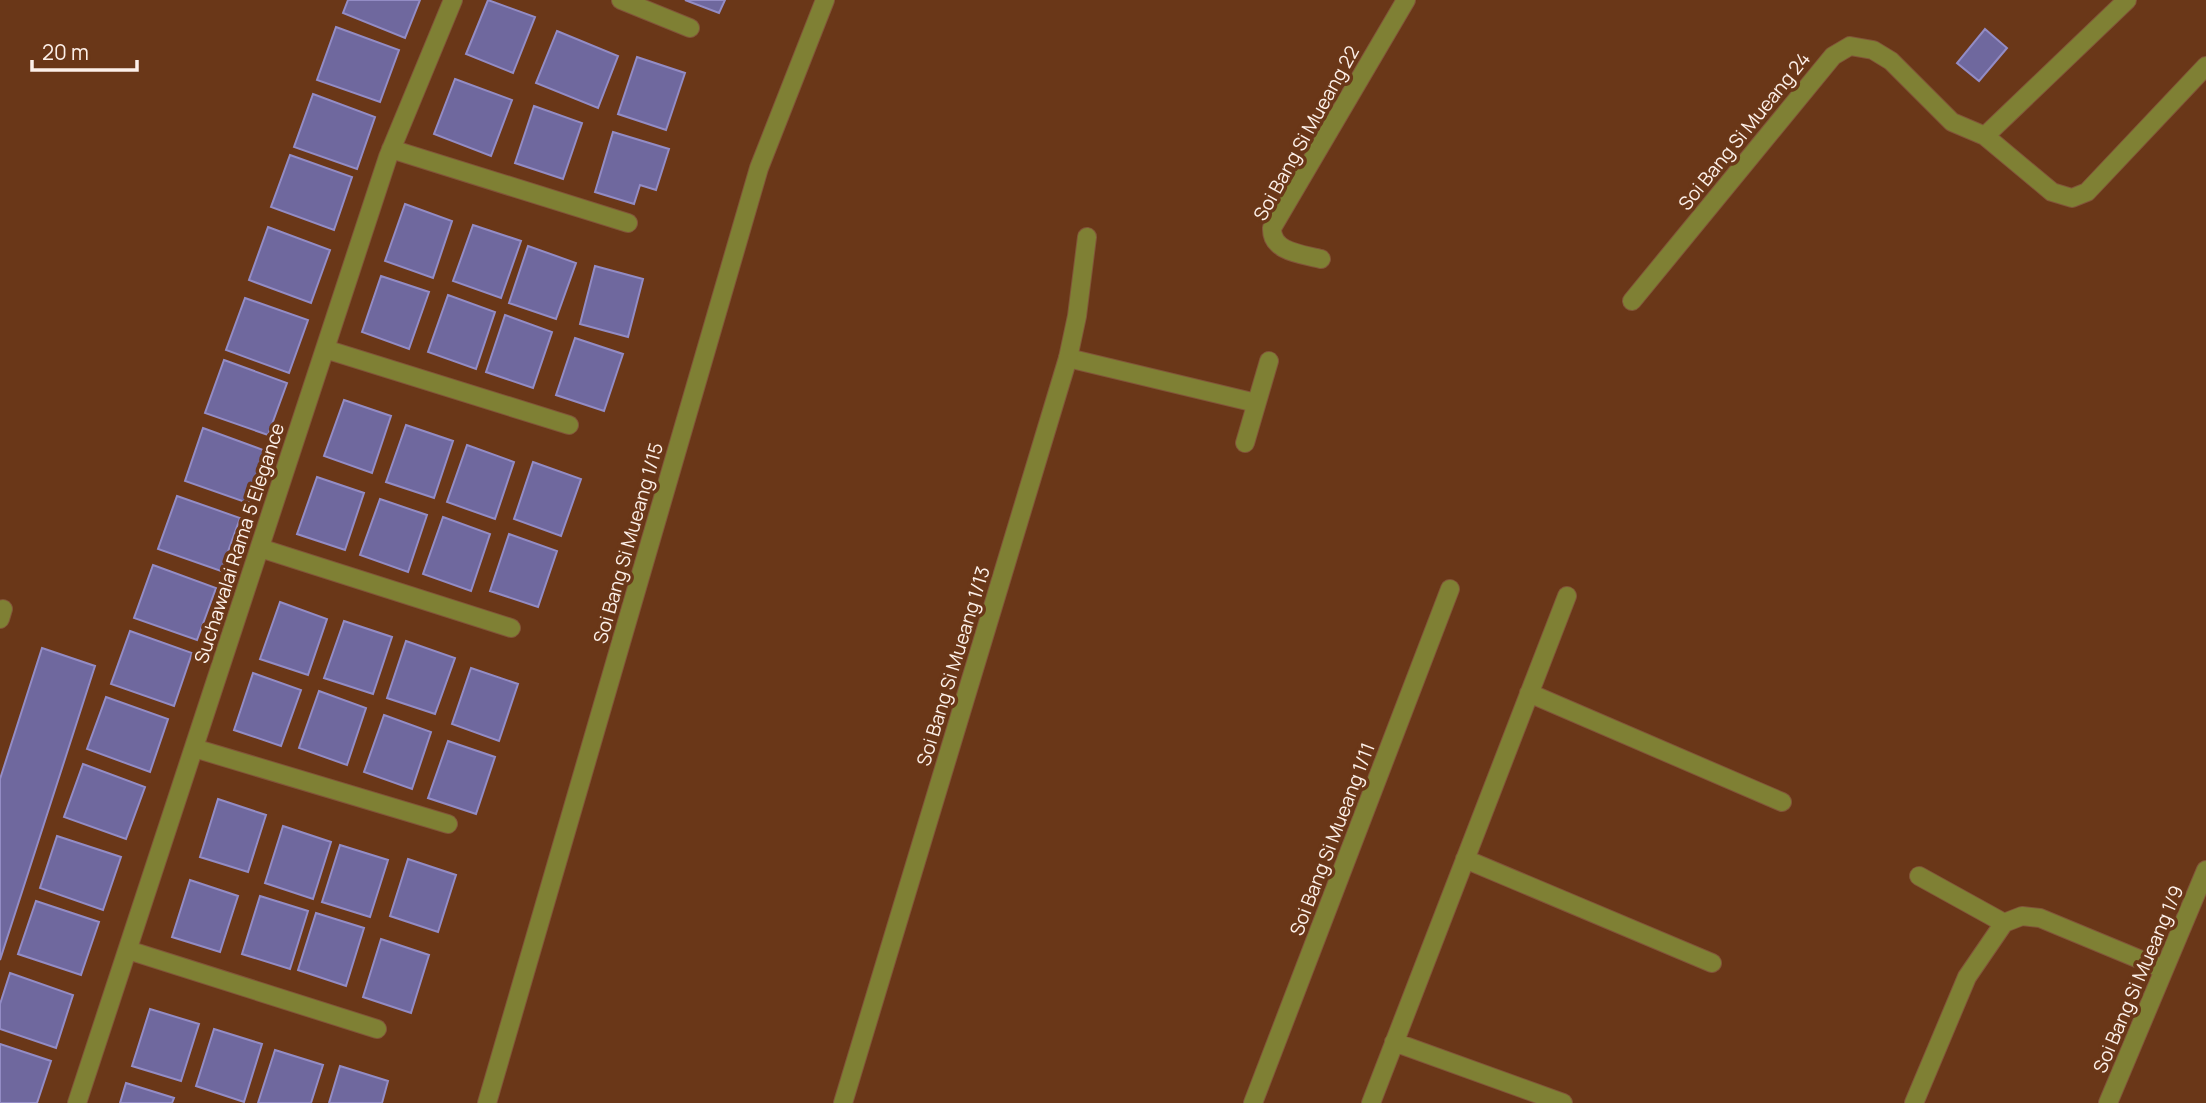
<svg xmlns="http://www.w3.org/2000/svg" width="2206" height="1103" font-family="Manrope,sans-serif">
<rect width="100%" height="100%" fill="#6a3718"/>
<path fill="#6f689e" stroke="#938cc5" stroke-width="2" d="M348 0H420L405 38 343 13Z
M488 0 535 17 513 73 466 54Z
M685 0H725L719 13Z
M336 27 399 50 380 102 317 80Z
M1985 29 2007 48 1979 81 1957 63Z
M557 31 618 56 598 108 536 83Z
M637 57 685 73 666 130 618 114Z
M455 79 512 100 491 156 434 134Z
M313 94 375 117 357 169 294 147Z
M534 106 582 123 563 179 515 163Z
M613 132 669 149 656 190 640 185 634 204 595 192Z
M290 155 352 177 334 230 271 207Z
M405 204 452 221 433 278 385 261Z
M473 225 521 241 501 298 453 281Z
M268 227 330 250 311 303 249 280Z
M528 246 576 263 556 319 509 303Z
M595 266 643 279 628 337 580 324Z
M381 276 429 292 409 349 362 332Z
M448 295 495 312 476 369 428 352Z
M245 298 308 320 289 373 226 350Z
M505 315 552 332 533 388 486 372Z
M575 338 623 354 604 411 556 395Z
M224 360 287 383 268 435 205 413Z
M344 400 391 416 372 473 324 456Z
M406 425 453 441 434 498 386 482Z
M203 428 266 451 248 503 185 481Z
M467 445 514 462 495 519 447 502Z
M533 462 581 479 561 536 514 519Z
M317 477 364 493 345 550 297 534Z
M177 496 240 518 221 571 158 549Z
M380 499 427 515 408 572 360 555Z
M443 517 490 534 471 591 423 574Z
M509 534 557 551 538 607 490 591Z
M153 565 216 588 197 640 134 618Z
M280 602 327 619 308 675 260 659Z
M344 621 392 637 373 694 324 678Z
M130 631 192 653 174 706 111 684Z
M406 641 455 658 435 714 387 698Z
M42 648 95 666 0 960V779Z
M471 668 518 684 499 741 452 724Z
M253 673 301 690 281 746 234 730Z
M319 691 366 708 347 765 299 748Z
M106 697 168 719 150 772 87 749Z
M384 715 431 732 412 789 364 772Z
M448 741 495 757 476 814 428 798Z
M83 764 145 787 126 839 64 817Z
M218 799 266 815 248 872 200 857Z
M283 826 331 842 313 899 265 883Z
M57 836 121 857 103 910 40 888Z
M340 845 388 860 370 917 322 902Z
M408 859 456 875 438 932 390 916Z
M190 880 238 896 220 952 172 937Z
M260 896 308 911 290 969 242 954Z
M36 901 99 922 81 975 18 954Z
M316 913 364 928 346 986 298 970Z
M381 939 429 955 411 1013 363 997Z
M10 973 73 995 56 1048 0 1029V1004Z
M150 1009 199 1024 181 1081 132 1066Z
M214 1029 262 1044 244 1102 196 1086Z
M0 1044 51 1061 37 1103H0Z
M275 1050 323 1065 311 1103H258Z
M340 1066 388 1081 382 1103H329Z
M126 1083 174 1098 172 1103H120Z"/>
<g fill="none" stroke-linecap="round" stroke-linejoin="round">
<g stroke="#825539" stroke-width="20">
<path id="service" d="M1068 358 1256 403
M1245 443 1269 361"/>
</g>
<g stroke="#825539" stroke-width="20">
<path id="minor" d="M621 0 690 28
M1985 136 2052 192 2072 198 2087 192 2206 66
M391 149 628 223
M1321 259C1302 254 1271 252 1272 228L1406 0
M1632 301 1833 56 1850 46 1873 50 1891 61 1952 122 1985 136 2127 0
M325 349 569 425
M260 548 511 628
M0 619 3 609
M1529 693 1782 802
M194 748 448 824
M1465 859 1712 963
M1919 876 2004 923
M128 950 377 1029
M1394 1042 1563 1103
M77 1103 388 157 453 0
M487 1103 759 168 825 0
M843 1103 1068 358 1077 316 1087 237
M1253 1103 1450 589
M1371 1103 1567 596
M1914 1103 1967 977 2004 923 2022 916 2040 918 2163 969
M2108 1103 2206 870"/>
</g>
<use href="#service" stroke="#7f8034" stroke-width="18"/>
<use href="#minor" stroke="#7f8034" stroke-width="18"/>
</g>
<g text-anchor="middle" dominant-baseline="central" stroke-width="7" stroke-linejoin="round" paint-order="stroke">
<g font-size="19" fill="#fdf0e9" stroke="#6a3718">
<text transform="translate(1744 131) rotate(-51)">Soi Bang Si Mueang 24</text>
<text transform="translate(1306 133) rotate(-61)">Soi Bang Si Mueang 22</text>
<text transform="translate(239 543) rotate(-72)">Suchawalai Rama 5 Elegance</text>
<text transform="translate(628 543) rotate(-74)">Soi Bang Si Mueang 1/15</text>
<text transform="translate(953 666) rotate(-73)">Soi Bang Si Mueang 1/13</text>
<text transform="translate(1332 839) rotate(-69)">Soi Bang Si Mueang 1/11</text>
<text transform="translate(2138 979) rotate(-67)">Soi Bang Si Mueang 1/9</text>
</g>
</g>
<path d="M32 60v10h105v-10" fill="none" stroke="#fdf0e9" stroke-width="3.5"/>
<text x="42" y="60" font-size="21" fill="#fdf0e9" stroke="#6a3718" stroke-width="5" paint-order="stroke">20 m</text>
</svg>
